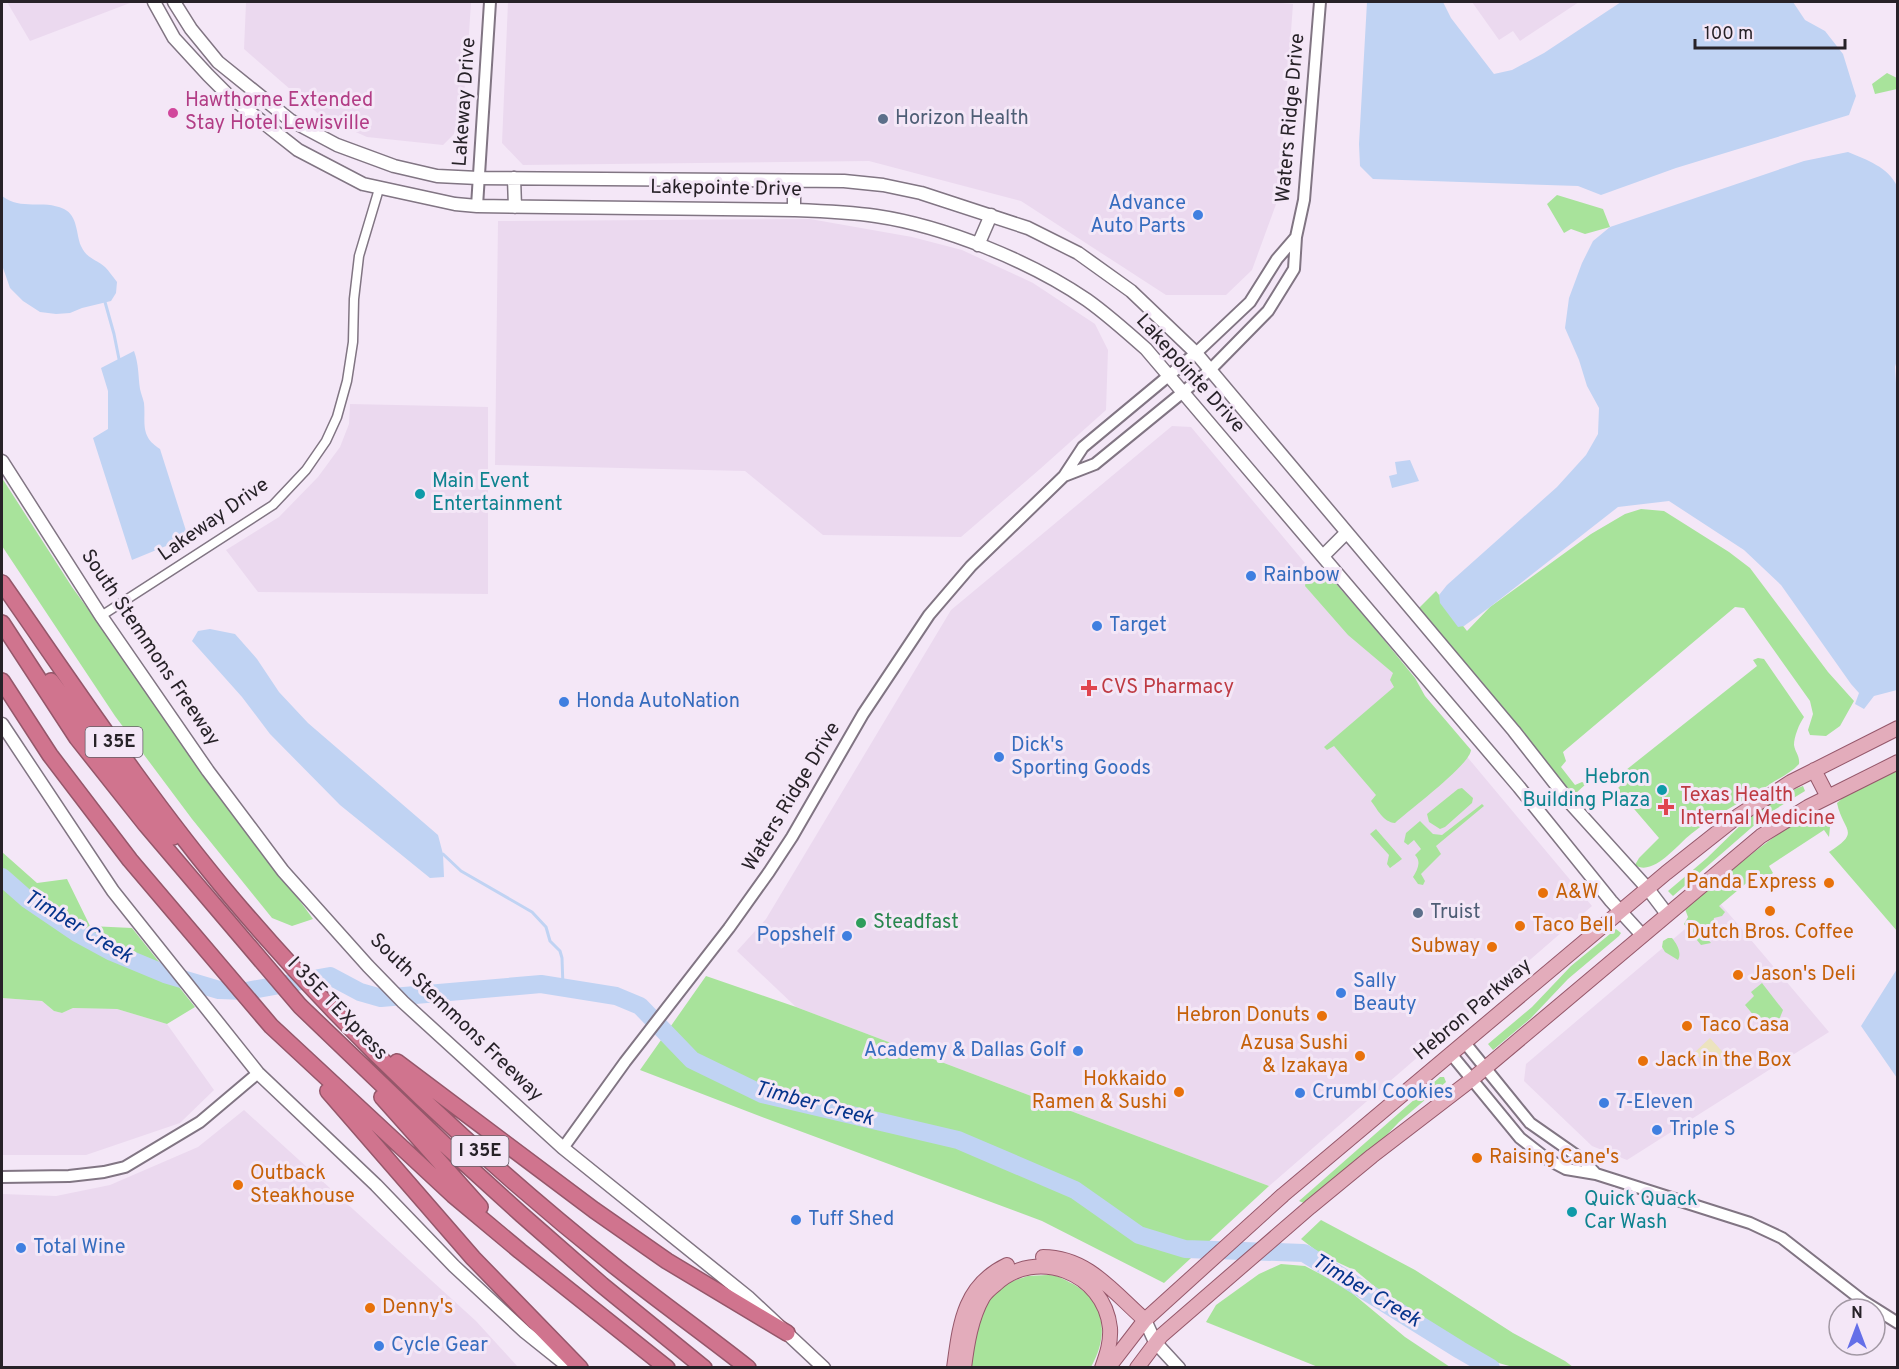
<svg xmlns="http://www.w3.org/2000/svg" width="1899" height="1369" font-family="Overpass,sans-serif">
<rect width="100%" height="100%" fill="#f4e7f7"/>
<path fill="#ebd9ef" d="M7 2H129L130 3 30 41Z
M271 2H471L466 81 454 134 443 145 367 137 322 117 244 49 246 3Z
M508 2H1269L1293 4 1279 196 1252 270 1226 295H1166L1021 201 869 161 523 165 502 143Z
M1472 2H1579L1520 41 1513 31 1499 40Z
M810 219 912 237 962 250 1033 283 1095 324 1108 350 1106 410 1040 469 961 537 823 535 745 471 495 465 498 221Z
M350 404 488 407V594L258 592 226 550 279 517 318 477 340 447 349 424Z
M1172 426 1191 427 1592 906 1269 1186 796 1007 737 951 766 919 951 610Z
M1718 901 1829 1032 1627 1160 1592 1146 1524 1081 1526 1064Z
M2 998 42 1001 54 1011 62 1013 73 1008 117 1009 167 1024 214 1090 180 1123 86 1155H2Z
M244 1110 476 1321 518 1367H2V1194L56 1196 110 1185 198 1147Z"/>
<path fill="#a8e39b" d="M1887 73 1897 78V89L1875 94 1872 84Z
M1557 195 1603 209 1610 227 1585 234 1571 229 1564 233 1547 204Z
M2 478 72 587 313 919 292 926 272 918 192 819 115 716 2 546Z
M1641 509 1664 511 1729 552 1750 568 1828 672 1854 701 1840 726 1826 736 1810 735 1808 730 1813 714 1810 701 1744 608 1735 607 1563 752 1566 761 1561 767 1575 785 1582 782 1586 784 1576 793 1571 792 1417 610 1436 591 1467 631 1490 607 1591 534 1625 514Z
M1324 570 1371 624 1415 678 1425 696 1471 750C1470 765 1409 810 1395 823 1383 822 1378 810 1371 801L1376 795 1334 746 1327 750 1324 747 1394 687 1390 680 1393 673 1348 635 1305 586 1306 581 1316 574 1319 576V571Z
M1758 658 1764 659 1804 717C1799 724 1794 737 1794 745 1795 752 1800 756 1799 764 1791 773 1779 778 1769 785 1743 801 1715 815 1691 834 1677 845 1653 877 1635 865L1639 858 1659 838 1617 789 1628 778 1626 770 1757 666 1753 660Z
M1897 770V931L1829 852C1862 831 1843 832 1837 803L1845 796Z
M1803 786 1805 791 1766 815 1673 896 1668 891 1707 858 1748 818 1790 791Z
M1462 788 1473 798 1472 803 1445 827 1440 829 1429 822 1427 814 1458 789Z
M1482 804 1484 806 1436 846 1441 854 1421 874 1425 881 1423 885 1418 884 1413 877C1417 870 1422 862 1415 855L1421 849 1414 840 1408 845 1404 842 1406 833 1420 821 1433 834 1442 835Z
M1814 812 1821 814 1830 827 1829 837 1824 830 1769 866 1773 873 1763 881 1756 875 1719 906 1725 912 1722 916 1714 918 1711 931 1705 936 1711 943 1701 945 1684 924 1688 917 1685 909C1727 875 1766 838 1814 812Z
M1376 829 1402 859 1390 868 1387 864 1389 855 1370 834Z
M2 852 37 883 67 879 90 926 132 928 195 1007 167 1024 117 1009 73 1008 62 1013 54 1011 42 1001 2 998Z
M1616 929 1621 933 1619 936 1568 979 1531 1018 1493 1050 1488 1044 1532 1007 1571 966Z
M1668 938H1672C1677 944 1682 953 1678 960L1665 952 1662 947 1663 941Z
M706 976 796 1007 1269 1186 1164 1283 1042 1221 762 1117 640 1070Z
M1762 983 1783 1010 1779 1020 1765 1029 1745 1005 1754 996 1751 992Z
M1440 1077H1444L1446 1082 1399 1122 1379 1143 1306 1204 1299 1201Z
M1321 1220 1415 1270 1513 1333 1565 1361 1573 1367H1513L1495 1362 1456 1342 1385 1295 1356 1271 1322 1255 1301 1239Z
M1281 1264 1305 1266 1328 1278 1352 1293 1405 1337 1450 1367H1318L1206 1322 1216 1305 1259 1274Z
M1028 1276C1037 1276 1048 1274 1056 1276 1060 1277 1065 1280 1069 1282 1105 1299 1110 1334 1091 1367L969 1368 982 1306 998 1286Z"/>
<path fill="#ece3be" d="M1710 1038 1730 1060 1728 1063 1715 1057 1705 1065 1695 1052Z"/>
<path fill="#c0d3f3" d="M1367 2H1443L1451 18 1494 74 1512 70 1544 53 1621 2H1793L1805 20 1825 31 1843 54 1856 96 1849 115 1676 168 1601 195 1578 186 1373 179 1360 166 1359 144Z
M1848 152C1867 160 1888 167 1897 186L1898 357 1895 367 1898 415 1897 690 1874 696 1864 709 1855 704 1859 693 1851 684 1781 585 1744 550 1669 501 1618 507 1490 607 1464 626 1458 627 1440 603 1439 595 1447 585 1557 487 1586 455 1598 434 1599 408 1587 386 1579 360 1565 328 1569 298 1582 263 1593 241 1610 227 1804 161Z
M2 196C22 211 42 199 64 209 78 216 76 234 81 246 87 259 96 259 105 267 109 271 113 277 117 282L116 293 111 301 82 308 70 313 56 314 40 312 23 301 10 288 2 265Z
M134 351C139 365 138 375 140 389 141 394 143 398 144 403 146 422 139 436 160 449L188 537 132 560 93 438 108 429V391L101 368Z
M1410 460 1419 481 1392 488 1389 476 1397 474 1395 462Z
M210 629 235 634 257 659 279 692 308 723 438 835 443 854 444 877 430 878 340 805 270 734 242 697 192 641 198 631Z
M1897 969V1078L1861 1026Z"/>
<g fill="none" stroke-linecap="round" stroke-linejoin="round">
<path stroke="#c0d3f3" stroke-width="3" d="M105 302 114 334 119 359
M443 854 461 871 532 912 546 927 550 941 560 951 562 958 563 987"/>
<path stroke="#c0d3f3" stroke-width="18" d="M2 877 27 899 77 933 112 952 165 974 219 990 246 991 330 976 360 992 381 998 541 984 616 996 640 1006 692 1060 762 1094 958 1140 1075 1190 1139 1235 1185 1249 1304 1253 1460 1350 1491 1368"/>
<g stroke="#817583" stroke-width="11">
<path id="minor" d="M101 616 273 505 306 470 326 441 337 417 347 381 353 342 354 299 359 256 379 189"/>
</g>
<g stroke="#817583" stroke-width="14">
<path id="tertiary" d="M477 206 490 2
M1064 476 1095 464 1210 370 1268 311 1294 269 1296 237 1304 200 1320 2
M1465 1043 1530 1123 1583 1160 1596 1174
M1451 1054 1520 1138 1547 1159 1566 1169 1596 1174 1750 1223 1782 1238 1863 1301 1898 1323
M563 1148 625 1062 729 928 769 872 792 837 863 714 929 615 971 566 1064 476 1083 447 1196 353 1250 302 1277 259 1296 237
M2 1177 69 1176 104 1172 125 1167 200 1122 258 1073"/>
</g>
<g stroke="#817583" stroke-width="15">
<path id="secondary" d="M154 2 174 38 208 75 227 94 298 150 363 184 455 204 477 206 794 210C821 211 849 212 876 216 944 226 1030 261 1087 300 1108 315 1127 332 1146 349L1519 787 1611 901 1642 935
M174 2 191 29 218 62 290 120 337 145 394 166 437 176 478 178 844 181 883 185 921 193 1028 228 1078 253 1131 291 1196 353 1514 731 1572 805 1648 889 1667 914
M514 178 515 207
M794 210V181
M978 245 991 215
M2 461 101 616 208 771 283 871 368 966 403 1002 563 1148 748 1297 824 1368
M1323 556 1346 533
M2 724 113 891 258 1073 376 1185 454 1266 525 1332 570 1368
M1145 1320 1155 1342 1179 1368"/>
</g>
<g stroke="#95576a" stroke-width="16">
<path id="primary" d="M1814 770 1828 797
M1043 1257C1088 1257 1114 1293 1145 1320
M954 1368C960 1325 963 1286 1007 1265
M964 1368C967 1344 971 1318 983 1297 986 1292 991 1288 996 1284 1036 1247 1104 1272 1110 1328 1111 1342 1107 1354 1102 1368
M1108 1368 1145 1320 1283 1195 1666 873 1738 816 1791 782 1898 728
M1137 1368 1161 1336 1310 1207 1372 1156 1471 1080 1761 836 1808 807 1898 762"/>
</g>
<g stroke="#95576a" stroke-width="18">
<path id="motorway" d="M2 583C76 689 148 798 231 897 346 1033 478 1157 617 1268 660 1302 705 1334 748 1368
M2 623 77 738 146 825 300 1006 446 1146 522 1215 602 1285 704 1368
M2 681 50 755 130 860 271 1026 453 1195 520 1251 667 1368
M51 681 153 816 173 837
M397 1062 594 1210 667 1261 787 1333
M328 1091 473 1258 580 1368
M382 1097 480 1207"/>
</g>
<use href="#minor" stroke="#fff" stroke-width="8"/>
<use href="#tertiary" stroke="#fff" stroke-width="10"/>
<use href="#secondary" stroke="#fff" stroke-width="12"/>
<use href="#primary" stroke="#e3acbb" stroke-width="14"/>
<use href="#motorway" stroke="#d0748e" stroke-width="15"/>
</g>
<circle fill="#d1479c" stroke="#f4e7f7" stroke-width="2" cx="173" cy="113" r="6"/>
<g fill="#5c6f8a" stroke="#f4e7f7" stroke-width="2">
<circle cx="883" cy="119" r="6"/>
<circle cx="1418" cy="913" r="6"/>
</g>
<g fill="#3f7fe0" stroke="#f4e7f7" stroke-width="2">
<circle cx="1198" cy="215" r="6"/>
<circle cx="1251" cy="576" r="6"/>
<circle cx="1097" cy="626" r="6"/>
<circle cx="564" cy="702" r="6"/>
<circle cx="999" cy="757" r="6"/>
<circle cx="847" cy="936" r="6"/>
<circle cx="1341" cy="993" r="6"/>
<circle cx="1078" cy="1051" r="6"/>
<circle cx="1300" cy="1093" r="6"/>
<circle cx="1604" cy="1103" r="6"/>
<circle cx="1657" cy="1130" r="6"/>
<circle cx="796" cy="1220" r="6"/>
<circle cx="21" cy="1248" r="6"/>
<circle cx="379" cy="1346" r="6"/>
</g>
<g fill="#0f9aa8" stroke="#f4e7f7" stroke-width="2">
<circle cx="420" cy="494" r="6"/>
<circle cx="1662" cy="790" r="6"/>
<circle cx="1572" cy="1212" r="6"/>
</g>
<g fill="#e0444e" stroke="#f4e7f7" stroke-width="2">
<path d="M1086 679h6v6h6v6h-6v6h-6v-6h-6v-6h6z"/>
<path d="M1663 798h6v6h6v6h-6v6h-6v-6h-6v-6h6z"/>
</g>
<g fill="#e8710a" stroke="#f4e7f7" stroke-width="2">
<circle cx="1829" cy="883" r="6"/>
<circle cx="1543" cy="893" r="6"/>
<circle cx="1770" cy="911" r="6"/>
<circle cx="1520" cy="926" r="6"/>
<circle cx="1492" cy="947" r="6"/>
<circle cx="1738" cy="975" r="6"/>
<circle cx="1322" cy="1016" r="6"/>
<circle cx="1687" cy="1026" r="6"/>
<circle cx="1360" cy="1056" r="6"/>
<circle cx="1643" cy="1061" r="6"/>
<circle cx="1179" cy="1092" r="6"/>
<circle cx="1477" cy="1158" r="6"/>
<circle cx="238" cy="1185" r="6"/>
<circle cx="370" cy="1308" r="6"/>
</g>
<circle fill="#2e9e5b" stroke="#f4e7f7" stroke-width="2" cx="861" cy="923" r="6"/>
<g text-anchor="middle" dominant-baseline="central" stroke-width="6" stroke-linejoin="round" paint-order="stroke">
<g fill="#f4e7f7" stroke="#645d66" stroke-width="1.5">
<rect x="85.5" y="727" width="57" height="30" rx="4.5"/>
<rect x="451.5" y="1136" width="57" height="30" rx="4.5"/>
</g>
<g font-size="18" font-weight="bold" fill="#272228">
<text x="114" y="742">I 35E</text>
<text x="480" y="1151">I 35E</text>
</g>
<g font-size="20" fill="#b23c85" stroke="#f4e7f7" text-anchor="start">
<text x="185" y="101">Hawthorne Extended<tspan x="185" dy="23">Stay Hotel Lewisville</tspan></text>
</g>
<g font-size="20" fill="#272228" stroke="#f4e7f7">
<text transform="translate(465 102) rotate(-86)">Lakeway Drive</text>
<text transform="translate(1291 118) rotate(-85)">Waters Ridge Drive</text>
<text transform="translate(726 189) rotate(1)">Lakepointe Drive</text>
<text transform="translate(1190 374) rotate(48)">Lakepointe Drive</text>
<text transform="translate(214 520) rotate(-35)">Lakeway Drive</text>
<text transform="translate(150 648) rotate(56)">South Stemmons Freeway</text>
<text transform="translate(792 797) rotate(-59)">Waters Ridge Drive</text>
<text transform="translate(337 1009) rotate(46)">I 35E TEXpress</text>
<text transform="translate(1473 1010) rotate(-40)">Hebron Parkway</text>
<text transform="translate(456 1018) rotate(44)">South Stemmons Freeway</text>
</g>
<g font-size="20" fill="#4e5e75" stroke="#f4e7f7" text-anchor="start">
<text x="895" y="119">Horizon Health</text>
<text x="1430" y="913">Truist</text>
</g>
<g font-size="20" fill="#366cbe" stroke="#f4e7f7" text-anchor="start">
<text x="1186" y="204" text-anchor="end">Advance<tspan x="1186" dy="23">Auto Parts</tspan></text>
<text x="1263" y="576">Rainbow</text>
<text x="1109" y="626">Target</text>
<text x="576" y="702">Honda AutoNation</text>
<text x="1011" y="746">Dick's<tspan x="1011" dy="23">Sporting Goods</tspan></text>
<text x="835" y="936" text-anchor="end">Popshelf</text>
<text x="1353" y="982">Sally<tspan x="1353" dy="23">Beauty</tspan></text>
<text x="1066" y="1051" text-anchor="end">Academy &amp; Dallas Golf</text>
<text x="1312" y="1093">Crumbl Cookies</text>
<text x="1616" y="1103">7-Eleven</text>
<text x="1669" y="1130">Triple S</text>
<text x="808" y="1220">Tuff Shed</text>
<text x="33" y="1248">Total Wine</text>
<text x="391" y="1346">Cycle Gear</text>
</g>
<g font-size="20" fill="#0d838f" stroke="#f4e7f7" text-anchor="start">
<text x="432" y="482">Main Event<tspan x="432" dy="23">Entertainment</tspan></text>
<text x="1650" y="778" text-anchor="end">Hebron<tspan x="1650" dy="23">Building Plaza</tspan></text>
<text x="1584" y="1200">Quick Quack<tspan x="1584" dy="23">Car Wash</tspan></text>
</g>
<g font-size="20" fill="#be3a42" stroke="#f4e7f7" text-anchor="start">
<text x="1101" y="688">CVS Pharmacy</text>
<text x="1680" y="796">Texas Health<tspan x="1680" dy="23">Internal Medicine</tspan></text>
</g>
<g font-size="20" fill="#c56008" stroke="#f4e7f7" text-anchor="start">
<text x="1817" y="883" text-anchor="end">Panda Express</text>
<text x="1555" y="893">A&amp;W</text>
<text x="1532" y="926">Taco Bell</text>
<text x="1770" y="933" text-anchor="middle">Dutch Bros. Coffee</text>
<text x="1480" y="947" text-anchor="end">Subway</text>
<text x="1750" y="975">Jason's Deli</text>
<text x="1310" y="1016" text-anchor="end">Hebron Donuts</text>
<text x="1699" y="1026">Taco Casa</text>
<text x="1348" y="1044" text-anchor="end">Azusa Sushi<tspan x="1348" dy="23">&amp; Izakaya</tspan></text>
<text x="1655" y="1061">Jack in the Box</text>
<text x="1167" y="1080" text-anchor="end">Hokkaido<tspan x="1167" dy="23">Ramen &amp; Sushi</tspan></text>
<text x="1489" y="1158">Raising Cane's</text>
<text x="250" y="1174">Outback<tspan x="250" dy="23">Steakhouse</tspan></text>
<text x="382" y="1308">Denny's</text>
</g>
<g font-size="20" fill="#27864d" stroke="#f4e7f7" text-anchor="start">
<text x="873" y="923">Steadfast</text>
</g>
<g font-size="21" font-style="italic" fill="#06348c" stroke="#f4e7f7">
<text transform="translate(78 927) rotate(31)">Timber Creek</text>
<text transform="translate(814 1104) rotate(15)">Timber Creek</text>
<text transform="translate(1366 1291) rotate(31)">Timber Creek</text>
</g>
</g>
<rect width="1899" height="1369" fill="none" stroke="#272228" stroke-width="6"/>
<g transform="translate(1857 1327)"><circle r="28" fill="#f4e7f7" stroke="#a298a4" stroke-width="1.5"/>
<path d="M0-4.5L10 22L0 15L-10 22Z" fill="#646fe8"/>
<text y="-9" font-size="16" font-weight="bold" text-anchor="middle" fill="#272228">N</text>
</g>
<path d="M1695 39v9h150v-9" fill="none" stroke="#272228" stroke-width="3"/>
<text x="1704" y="39" font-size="18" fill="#272228" stroke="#f4e7f7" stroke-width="4.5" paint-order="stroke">100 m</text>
</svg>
